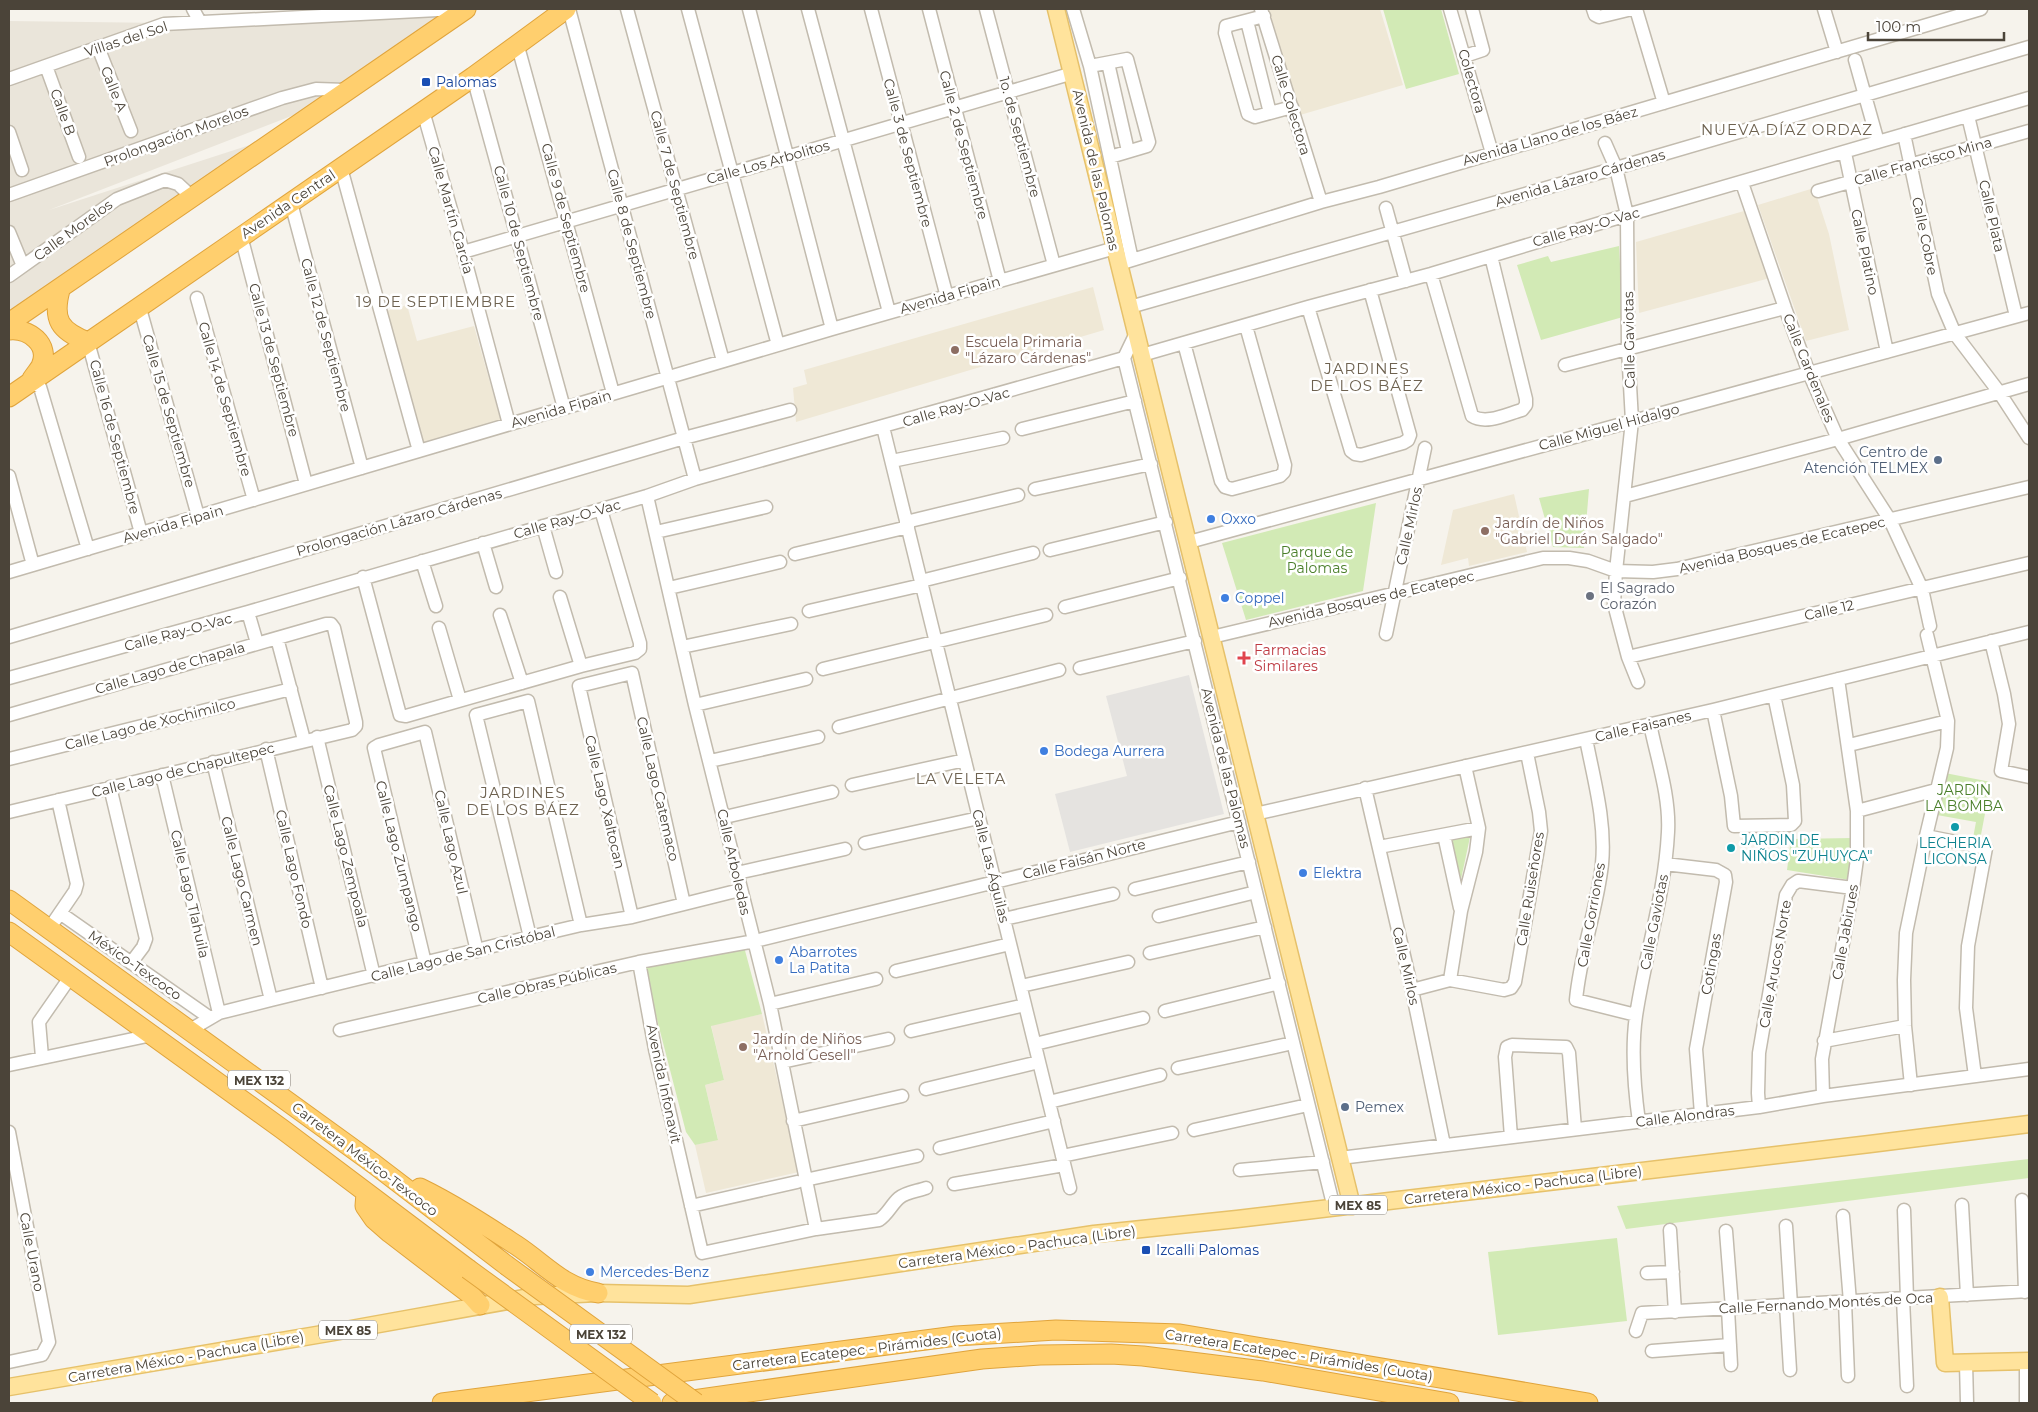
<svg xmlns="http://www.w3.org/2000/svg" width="2038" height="1412" font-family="Montserrat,sans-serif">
<rect width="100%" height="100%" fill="#f6f3ec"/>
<path fill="#eae5da" d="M442 12 330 101 49 210 281 135 9 324V21L165 23Z"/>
<path fill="#efe8d6" d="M1268 9H1380L1403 85 1300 115Z
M1814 188 1829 234 1849 330 1806 341 1758 205Z
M1744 211 1770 278 1639 313 1636 242Z
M1093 287 1104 330 796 422 793 388 807 384 804 370Z
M407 305 417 341 474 326 502 425 423 446 386 311Z
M1514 494 1527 552 1469 566 1468 558 1441 565 1453 510Z
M762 1014 799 1172 706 1193 695 1145 718 1139 705 1085 724 1080 711 1025Z"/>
<path fill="#d2eab5" d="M1383 9H1441L1459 74 1406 89Z
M1619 246 1623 317 1541 340 1517 265 1548 256 1551 262Z
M1589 489 1584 548 1553 547 1539 498Z
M1376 503 1363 591 1246 620 1222 543Z
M1945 773 1991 782 1980 840 1973 838 1976 822 1937 815Z
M1470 837 1460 884 1450 840Z
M1853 838 1850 880 1787 870 1791 839Z
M743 943 762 1014 711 1026 724 1080 705 1085 718 1140 695 1145 686 1132 643 965Z
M2029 1159V1178L1626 1229 1617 1206Z
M1617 1238 1627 1321 1498 1335 1488 1252Z"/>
<path fill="#e5e3e0" d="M1189 675 1224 814 1070 852 1055 794 1127 776 1106 696Z"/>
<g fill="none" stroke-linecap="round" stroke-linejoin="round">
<g stroke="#c2bbae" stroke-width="15">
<path id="minor" d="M193 9 200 22
M569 9 695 479
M627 9 723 361
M688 9 778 345
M749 9 832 329
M808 9 889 312
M871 9 947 297
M929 9 1000 281
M986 9 1054 265
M1073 9 1090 66 1132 260
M1261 9 1321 202
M1450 9 1492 153
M1593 9 1595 15 1599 17 1632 9
M1636 9 1664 103
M1824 9 1837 52
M1264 16 1226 26 1225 33 1248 114 1255 117 1292 107
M1247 21 1270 113
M517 43 613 393
M98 47 131 131
M1465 56 1483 50 1472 9
M1855 60 1878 142
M1108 63 1128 151
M46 66 79 157
M1090 66 1127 59 1149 142 1147 146 1110 157
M473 77 564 408
M9 79 164 24 457 9
M423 111 463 252 509 424
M1968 116 2016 316
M9 132 22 170
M1904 134 1938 294 1955 334 1999 392 2029 438
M1605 143 1616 168 1627 215 1628 349 1632 421 1616 571 1614 604 1628 657 1638 682
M1845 153 1887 352
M341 168 419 451
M1742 183 1785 308 1809 373 1838 439 1890 520 1922 589 1930 626
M1818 191 2029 131
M9 195 282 98 316 89 346 90
M291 203 362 468
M1386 208 1406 281
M9 232 23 266
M241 236 306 484
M463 252 1073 73
M1119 264 1321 202 1379 187 1981 9
M1431 274 1472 416C1486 425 1507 414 1522 410L1526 405V399L1491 256
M9 276 117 199 165 180 178 184 192 197
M197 298 254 500
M139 305 198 516
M1130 307 1616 168 2029 47
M1308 307 1351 451 1355 454 1361 455 1403 443 1408 440 1410 435 1370 290
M1137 331 1124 358 1334 1208
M88 342 141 533
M1184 343 1221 481 1225 487 1232 489 1280 476 1284 472 1285 465 1246 326
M1142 355 1308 307 1431 274 1627 215 2029 98
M1565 365 1785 308
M30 382 40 387 88 549
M883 427 1070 1188
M1022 429 1135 401
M892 461 1003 438
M9 476 33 565
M1035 489 1151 464
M647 496 695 705 770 1004 816 1229
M1625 496 1838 439 2029 384
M906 522 1018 495
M543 526 556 572
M656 532 766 507
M1189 542 2029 313
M483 543 496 587
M1050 550 1166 522
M795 554 908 527
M422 561 436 606
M9 572 832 329 1115 248
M363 577 400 715 406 716 581 666 635 653 640 649V643L601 510
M921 581 1033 553
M669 588 780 562
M560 597 581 666
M1065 607 1180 578
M809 611 922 585
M248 612 257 643
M500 615 522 683
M439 628 460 700
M1386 634 1425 448
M9 637 684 438 790 410
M1212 637 1543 558H1569L1588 561 1616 571 1653 572 1677 569 2029 487
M277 638 304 740
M1991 641 2004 694 2009 724 2001 771 2029 777
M682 647 791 624
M1628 657 2029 563
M1080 668 1195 641
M823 669 1046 615
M9 678 248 612 647 496 695 479 1124 358
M695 705 806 679
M1713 710 1731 796 1734 826 1791 825 1795 821 1793 785 1774 695
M9 715 326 624H331L334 628 356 722V726L352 730 9 812
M839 727 1059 670
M317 737 374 976
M1586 739C1594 780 1606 822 1602 864 1597 910 1580 954 1576 1000L1636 1015
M1849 745 1948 721
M266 749 322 988
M9 759 291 689
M710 761 818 737
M213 762 271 1000
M162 775 219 1013
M852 785 965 760
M110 787 146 939 143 947 131 963
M1365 788 1412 990 1444 1145
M1857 811 1936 790
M1255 814 1713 710 2029 632
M725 817 832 792
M1444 835 1460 908
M1926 836 1986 848 1968 946 1966 1008 1975 1076
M865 843 979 818
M1379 847 1479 828
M1665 864 1716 870 1725 875 1726 882 1696 1049 1701 1114
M737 873 845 849
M1135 889 1249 862
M60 913 210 1018
M1159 916 1256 892
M632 917 579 686 632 673 684 904
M1004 919 1113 894
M49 929 75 891 77 884 58 800
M530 937 476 715 528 701 581 925
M1150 953 1265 927
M639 962 655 1049 702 1253 816 1229 879 1220C888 1214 891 1205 899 1198 906 1192 918 1191 926 1188
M425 963 374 748 379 745 425 732 477 951
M896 971 1010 944
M1450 980 1461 911 1476 852 1479 828 1465 766
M1021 986 1128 962
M1412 990 1450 980 1504 990 1511 988 1515 982 1541 831 1539 812 1527 753
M770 1004 876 979
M1165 1011 1279 983
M190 1030 219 1013 271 1000 530 937 581 925 632 917 740 890
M340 1030 639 962 755 941 1239 822
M911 1031 1025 1005
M1824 1041 1905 1026
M1035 1044 1143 1018
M42 1057 39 1022 71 976
M782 1062 888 1039
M9 1065 152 1035
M1178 1068 1293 1043
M1911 1085 1905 1026 1904 980 1906 933 1926 836 1947 748 1948 721 1927 635
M926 1089 1039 1062
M1823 1096 1822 1059 1853 888 1857 859V811L1838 679
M1049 1102 1160 1075
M1759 1107 1758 1093 1759 1053 1786 895 1792 885 1798 881 1853 888
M793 1121 902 1096
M1639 1122C1634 1086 1631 1051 1636 1016 1645 955 1665 894 1668 832 1670 796 1657 759 1650 724
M1194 1130 1308 1105
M9 1132 49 1342 42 1355 9 1362
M1511 1137 1505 1057 1507 1047 1512 1045 1566 1047 1569 1053 1575 1129
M940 1148 1054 1121
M1062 1156 1172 1133
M1340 1158 1759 1107 1823 1096 2029 1069
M1240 1170 1323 1162
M805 1180 917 1156
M954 1184 1064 1165
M2022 1200 2025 1292
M1962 1205 1967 1295
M691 1206 797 1182
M1904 1210 1907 1298
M1843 1216 1850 1302
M1786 1226 1791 1305
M1670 1230 1675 1312
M1726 1231 1732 1308
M1647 1273 1673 1272
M1903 1299 1907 1386
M1845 1302 1848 1376
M1786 1305 1790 1370
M1728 1309 1731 1365
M1636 1331 1642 1313 2029 1291
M1652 1351 1730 1345
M2026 1361V1403
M1966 1363 1967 1403"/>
</g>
<g stroke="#e6c16a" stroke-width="19">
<path id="major" d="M1056 9 1352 1206
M1940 1297 1945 1363 2029 1361
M9 1387 340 1331 535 1296 598 1293 689 1295 1094 1234 1237 1219 1870 1144 2029 1124"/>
</g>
<g stroke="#e0a43c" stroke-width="21">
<path id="highway" d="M60 290C52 320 60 331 88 342
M9 323 466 9
M9 330C28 328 51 344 41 366 39 370 35 374 32 379
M9 397 473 77 566 9
M9 900 374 1164 506 1265
M9 932 282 1129 468 1269
M420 1188C453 1204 485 1225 516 1245 545 1264 562 1287 598 1293
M366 1193 365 1206 374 1219 390 1233 471 1295 480 1305
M442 1403 956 1336 1056 1330 1180 1334 1588 1403
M672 1403 982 1359 1040 1355 1111 1354 1143 1356 1263 1371 1449 1403"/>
</g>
<use href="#minor" stroke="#fff" stroke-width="12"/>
<use href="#major" stroke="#ffe39c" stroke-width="16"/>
<use href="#highway" stroke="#ffcf6e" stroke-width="19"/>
<g stroke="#e0a43c" stroke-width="21" stroke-linecap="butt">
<path id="highway-bridge" d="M506 1265 696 1403
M468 1269 652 1403"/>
</g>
<use href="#highway-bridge" stroke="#ffcf6e" stroke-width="19"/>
</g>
<g fill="#1a4fb4" stroke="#fff" stroke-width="2">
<rect x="421" y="77" width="10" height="10" rx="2.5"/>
<rect x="1141" y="1245" width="10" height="10" rx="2.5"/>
</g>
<g fill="#8d6e63" stroke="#fff" stroke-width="2">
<circle cx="955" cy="350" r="5"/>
<circle cx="1485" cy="531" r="5"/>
<circle cx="743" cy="1047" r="5"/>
</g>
<g fill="#5c6f8a" stroke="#fff" stroke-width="2">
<circle cx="1938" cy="460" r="5"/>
<circle cx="1345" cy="1107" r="5"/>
</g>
<g fill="#3f7fe0" stroke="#fff" stroke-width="2">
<circle cx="1211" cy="519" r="5"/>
<circle cx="1225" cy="598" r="5"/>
<circle cx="1044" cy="751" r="5"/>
<circle cx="1303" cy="873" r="5"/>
<circle cx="779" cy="960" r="5"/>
<circle cx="590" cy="1272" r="5"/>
</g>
<circle fill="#6b7280" stroke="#fff" stroke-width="2" cx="1590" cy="596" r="5"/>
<path fill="#e0444e" stroke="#fff" stroke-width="2" d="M1241.5 650.5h5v5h5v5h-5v5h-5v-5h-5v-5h5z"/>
<g fill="#0f9aa8" stroke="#fff" stroke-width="2">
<circle cx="1955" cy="827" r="5"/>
<circle cx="1731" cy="848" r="5"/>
</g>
<g text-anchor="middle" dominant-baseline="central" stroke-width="5" stroke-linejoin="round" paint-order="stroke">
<g fill="#fff" stroke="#817c74" stroke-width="1">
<rect x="228" y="1070.5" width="62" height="19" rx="4"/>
<rect x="1329" y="1195.5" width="58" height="19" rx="4"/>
<rect x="319" y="1320.5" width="58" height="19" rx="4"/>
<rect x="570" y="1324.5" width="62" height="19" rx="4"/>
</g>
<g font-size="12" font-weight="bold" fill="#4b4439">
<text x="259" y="1080">MEX 132</text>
<text x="1358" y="1205">MEX 85</text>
<text x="348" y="1330">MEX 85</text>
<text x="601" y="1334">MEX 132</text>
</g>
<g font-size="14" fill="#4b4439" stroke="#fff">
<text transform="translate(126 39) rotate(-18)">Villas del Sol</text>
<text transform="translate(1472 81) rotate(74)">Colectora</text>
<text transform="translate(114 89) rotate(68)">Calle A</text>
<text transform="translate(1291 105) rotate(73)">Calle Colectora</text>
<text transform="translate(63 112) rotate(70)">Calle B</text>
<text transform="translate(176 136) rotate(-20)">Prolongación Morelos</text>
<text transform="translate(1550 136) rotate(-16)">Avenida Llano de los Báez</text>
<text transform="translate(1020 137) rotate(75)">1o. de Septiembre</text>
<text transform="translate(964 145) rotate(75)">Calle 2 de Septiembre</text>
<text transform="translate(908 153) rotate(75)">Calle 3 de Septiembre</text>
<text transform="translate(1923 161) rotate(-16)">Calle Francisco Mina</text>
<text transform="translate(768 162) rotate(-16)">Calle Los Arbolitos</text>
<text transform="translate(1096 170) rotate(77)">Avenida de las Palomas</text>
<text transform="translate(1580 178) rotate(-16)">Avenida Lázaro Cárdenas</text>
<text transform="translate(675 185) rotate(75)">Calle 7 de Septiembre</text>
<text transform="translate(288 204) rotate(-34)">Avenida Central</text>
<text transform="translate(451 210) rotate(74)">Calle Martín García</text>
<text transform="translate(1992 216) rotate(77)">Calle Plata</text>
<text transform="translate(566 218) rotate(75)">Calle 9 de Septiembre</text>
<text transform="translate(1586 227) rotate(-16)">Calle Ray-O-Vac</text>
<text transform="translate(73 230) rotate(-36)">Calle Morelos</text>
<text transform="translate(1925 236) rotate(78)">Calle Cobre</text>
<text transform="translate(519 243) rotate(75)">Calle 10 de Septiembre</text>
<text transform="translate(632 244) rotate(75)">Calle 8 de Septiembre</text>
<text transform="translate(1865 252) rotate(78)">Calle Platino</text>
<text transform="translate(950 295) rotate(-16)">Avenida Fipain</text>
<text transform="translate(326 335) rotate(75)">Calle 12 de Septiembre</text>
<text transform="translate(1629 340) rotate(-91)">Calle Gaviotas</text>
<text transform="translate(274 360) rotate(75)">Calle 13 de Septiembre</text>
<text transform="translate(1809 368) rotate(68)">Calle Cardenales</text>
<text transform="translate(225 399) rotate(74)">Calle 14 de Septiembre</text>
<text transform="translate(956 407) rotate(-16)">Calle Ray-O-Vac</text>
<text transform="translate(561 409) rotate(-16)">Avenida Fipain</text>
<text transform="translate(169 411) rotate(74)">Calle 15 de Septiembre</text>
<text transform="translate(1609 427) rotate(-15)">Calle Miguel Hidalgo</text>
<text transform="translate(115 437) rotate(75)">Calle 16 de Septiembre</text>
<text transform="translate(567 519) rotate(-16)">Calle Ray-O-Vac</text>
<text transform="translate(399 522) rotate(-16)">Prolongación Lázaro Cárdenas</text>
<text transform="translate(173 524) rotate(-16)">Avenida Fipain</text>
<text transform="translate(1409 526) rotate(-78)">Calle Mirlos</text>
<text transform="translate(1782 545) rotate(-13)">Avenida Bosques de Ecatepec</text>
<text transform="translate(1371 599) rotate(-13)">Avenida Bosques de Ecatepec</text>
<text transform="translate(1829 610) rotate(-13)">Calle 12</text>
<text transform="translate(178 632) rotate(-15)">Calle Ray-O-Vac</text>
<text transform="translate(170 668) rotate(-16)">Calle Lago de Chapala</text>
<text transform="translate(150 724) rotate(-14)">Calle Lago de Xochimilco</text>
<text transform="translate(1643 726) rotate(-13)">Calle Faisanes</text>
<text transform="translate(1226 768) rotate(76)">Avenida de las Palomas</text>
<text transform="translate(183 770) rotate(-14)">Calle Lago de Chapultepec</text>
<text transform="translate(658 789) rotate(77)">Calle Lago Catemaco</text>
<text transform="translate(605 802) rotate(77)">Calle Lago Xaltocan</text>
<text transform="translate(451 842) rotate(77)">Calle Lago Azul</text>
<text transform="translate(346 856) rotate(76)">Calle Lago Zempoala</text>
<text transform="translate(399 856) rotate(76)">Calle Lago Zumpango</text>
<text transform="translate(1084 859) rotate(-14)">Calle Faisán Norte</text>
<text transform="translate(734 862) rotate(77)">Calle Arboledas</text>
<text transform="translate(991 866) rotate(76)">Calle Las Águilas</text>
<text transform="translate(294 869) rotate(77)">Calle Lago Fondo</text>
<text transform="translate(242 881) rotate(76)">Calle Lago Carmen</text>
<text transform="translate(1530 889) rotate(-81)">Calle Ruiseñores</text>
<text transform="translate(190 894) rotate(77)">Calle Lago Tlahuila</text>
<text transform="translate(1591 915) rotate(-80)">Calle Gorriones</text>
<text transform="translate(1654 922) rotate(-79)">Calle Gaviotas</text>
<text transform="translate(1845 932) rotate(-80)">Calle Jabirues</text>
<text transform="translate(463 954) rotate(-14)">Calle Lago de San Cristóbal</text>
<text transform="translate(1711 964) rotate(-80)">Cotingas</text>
<text transform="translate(1775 964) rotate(-80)">Calle Arucos Norte</text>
<text transform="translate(135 965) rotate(35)">México-Texcoco</text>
<text transform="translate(1406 966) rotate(77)">Calle Mirlos</text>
<text transform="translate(547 983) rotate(-13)">Calle Obras Públicas</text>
<text transform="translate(664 1084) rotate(78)">Avenida Infonavit</text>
<text transform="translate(1685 1116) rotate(-7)">Calle Alondras</text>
<text transform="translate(365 1159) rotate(37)">Carretera México-Texcoco</text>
<text transform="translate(1523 1185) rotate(-7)">Carretera México - Pachuca (Libre)</text>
<text transform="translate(1017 1247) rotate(-8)">Carretera México - Pachuca (Libre)</text>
<text transform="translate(32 1252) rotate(79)">Calle Urano</text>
<text transform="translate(1826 1303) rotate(-3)">Calle Fernando Montés de Oca</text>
<text transform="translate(867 1349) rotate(-7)">Carretera Ecatepec - Pirámides (Cuota)</text>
<text transform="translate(1299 1355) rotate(9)">Carretera Ecatepec - Pirámides (Cuota)</text>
<text transform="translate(186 1357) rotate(-10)">Carretera México - Pachuca (Libre)</text>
</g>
<g font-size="14" fill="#164399" stroke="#fff" text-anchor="start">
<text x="436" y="82">Palomas</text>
<text x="1156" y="1250">Izcalli Palomas</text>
</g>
<g font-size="14" fill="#785e54" stroke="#fff" text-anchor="start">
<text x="965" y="342">Escuela Primaria<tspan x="965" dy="16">"Lázaro Cárdenas"</tspan></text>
<text x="1495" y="523">Jardín de Niños<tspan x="1495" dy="16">"Gabriel Durán Salgado"</tspan></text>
<text x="753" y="1039">Jardín de Niños<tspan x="753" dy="16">"Arnold Gesell"</tspan></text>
</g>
<g font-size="14" fill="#4e5e75" stroke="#fff" text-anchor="end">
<text x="1928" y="452">Centro de<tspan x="1928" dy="16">Atención TELMEX</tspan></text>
<text x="1355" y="1107" text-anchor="start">Pemex</text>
</g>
<g font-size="14" fill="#366cbe" stroke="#fff" text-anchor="start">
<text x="1221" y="519">Oxxo</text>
<text x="1235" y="598">Coppel</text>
<text x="1054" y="751">Bodega Aurrera</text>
<text x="1313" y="873">Elektra</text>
<text x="789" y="952">Abarrotes<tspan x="789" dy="16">La Patita</tspan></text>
<text x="600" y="1272">Mercedes-Benz</text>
</g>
<g font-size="14" fill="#4a7f2a" stroke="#fff">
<text x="1317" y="552">Parque de<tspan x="1317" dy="16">Palomas</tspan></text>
<text x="1964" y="790">JARDIN<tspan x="1964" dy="16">LA BOMBA</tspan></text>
</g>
<g font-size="14" fill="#5b616d" stroke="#fff" text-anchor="start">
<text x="1600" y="588">El Sagrado<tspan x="1600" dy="16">Corazón</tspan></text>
</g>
<g font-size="14" fill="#be3a42" stroke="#fff" text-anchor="start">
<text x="1254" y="650">Farmacias<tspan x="1254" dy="16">Similares</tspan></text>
</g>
<g font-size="14" fill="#0d838f" stroke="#fff" text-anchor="start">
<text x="1741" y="840">JARDIN DE<tspan x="1741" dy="16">NIÑOS "ZUHUYCA"</tspan></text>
<text x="1955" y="843" text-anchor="middle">LECHERIA<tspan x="1955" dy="16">LICONSA</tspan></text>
</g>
<g font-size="15" letter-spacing="1" fill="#6e6250" stroke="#fff">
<text x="1787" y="129">NUEVA DÍAZ ORDAZ</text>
<text x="436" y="301">19 DE SEPTIEMBRE</text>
<text x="1367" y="368">JARDINES<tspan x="1367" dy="17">DE LOS BÁEZ</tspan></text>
<text x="961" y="778">LA VELETA</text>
<text x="523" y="792">JARDINES<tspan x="523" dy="17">DE LOS BÁEZ</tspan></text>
</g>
</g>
<rect width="2038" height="1412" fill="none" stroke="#4b4439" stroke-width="20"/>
<path d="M1868 32v8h136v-8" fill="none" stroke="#4b4439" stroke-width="2.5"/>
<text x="1876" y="32" font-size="15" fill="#4b4439" stroke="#ffffff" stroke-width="4" paint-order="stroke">100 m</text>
</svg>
